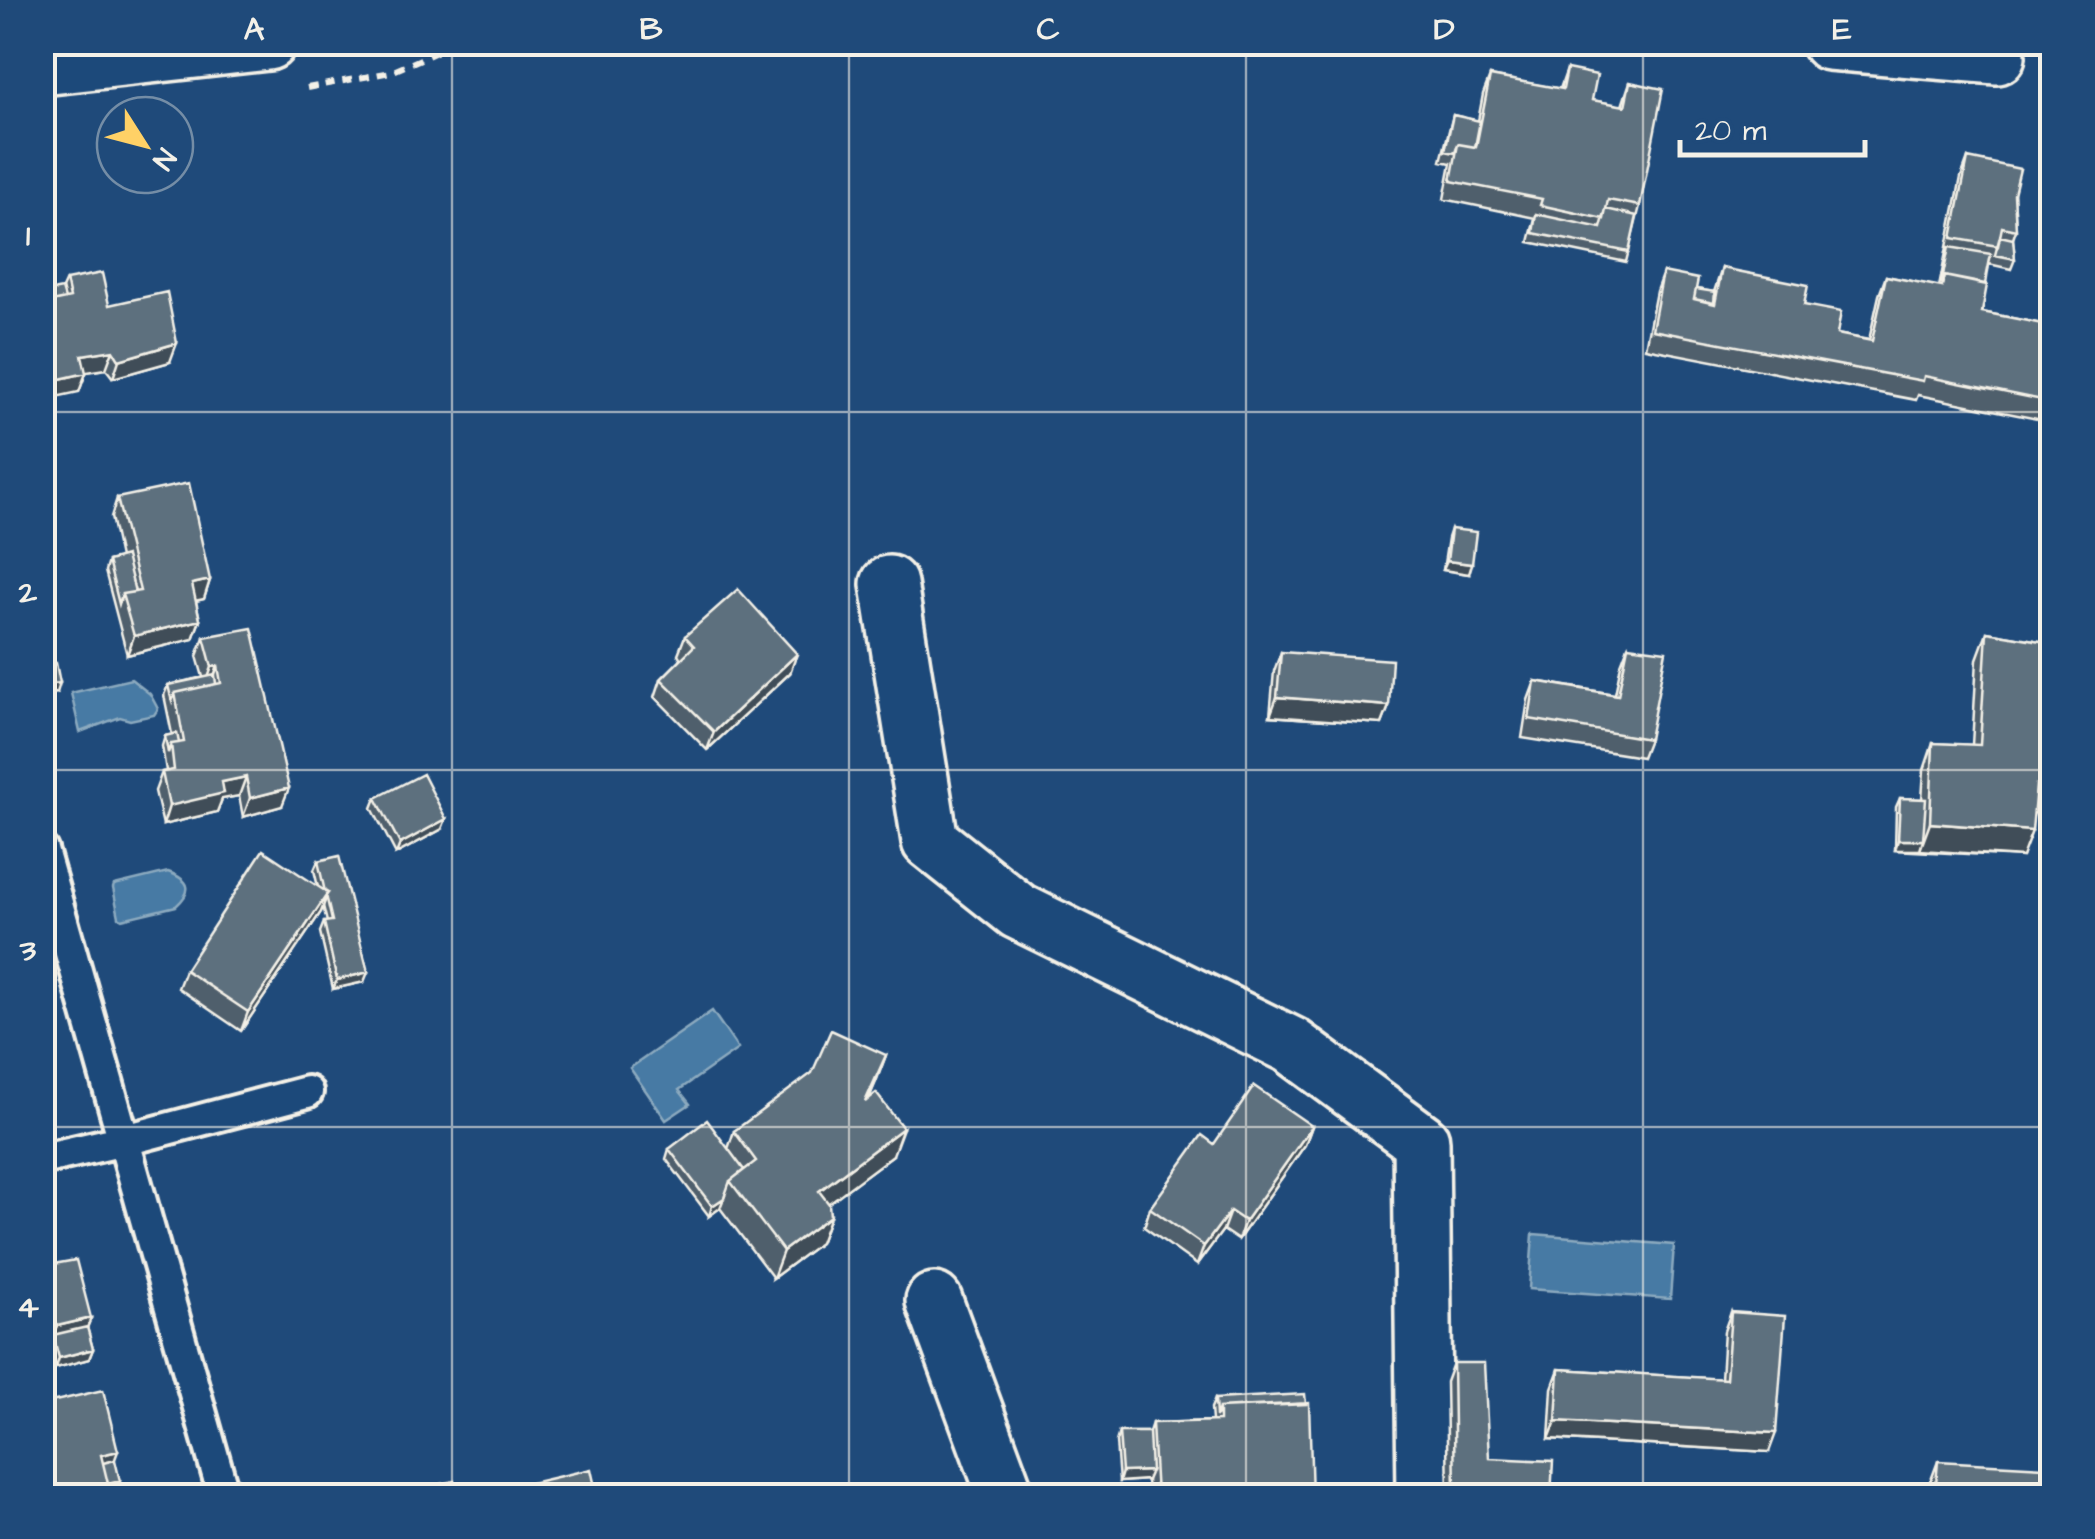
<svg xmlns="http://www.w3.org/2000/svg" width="2095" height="1539" font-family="'Architects Daughter',sans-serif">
<rect width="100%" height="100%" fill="#1f4a7a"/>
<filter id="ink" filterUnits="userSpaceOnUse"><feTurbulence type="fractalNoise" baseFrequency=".01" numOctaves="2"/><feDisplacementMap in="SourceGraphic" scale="20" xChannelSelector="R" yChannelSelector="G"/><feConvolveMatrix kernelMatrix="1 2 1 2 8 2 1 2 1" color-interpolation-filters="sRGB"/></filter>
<g filter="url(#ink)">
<path fill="#477aa4" stroke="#8caabf" stroke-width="2.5" d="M131 679 150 694 158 709 154 715 130 720 120 717 80 732 71 693Z
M168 872C190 880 194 890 176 906L122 919 119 917 113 888 114 885Z
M712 1011 738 1049 679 1090 690 1104 666 1120 630 1068Z
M1533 1234 1674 1245 1670 1299 1529 1289Z"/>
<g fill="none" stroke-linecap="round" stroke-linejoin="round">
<g stroke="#f4f1e8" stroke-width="38">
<path id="lane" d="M42 850 224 1496
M42 1159 125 1140 307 1092"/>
</g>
<g stroke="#f4f1e8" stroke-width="62">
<path id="street" d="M1829 42 1997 56
M42 67 268 42
M889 584 930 841 1018 911 1291 1045 1421 1141 1425 1496
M934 1301 1006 1496"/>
</g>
<path stroke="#f4f1e8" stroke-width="6" stroke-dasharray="10 8" stroke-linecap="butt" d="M307 88 391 72 459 42"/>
<use href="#lane" stroke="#1f4a7a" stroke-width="30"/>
<use href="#street" stroke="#1f4a7a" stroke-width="55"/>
</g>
<path fill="#505f6c" stroke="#f4f1e8" stroke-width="2.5" d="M1567 69 1592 100 1622 106 1630 82 1640 206 1626 262 1529 242 1535 218 1444 199 1451 163 1441 161 1453 115 1478 121 1483 94 1490 76 1560 89Z
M1968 158 2014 194 2016 230 2013 239 2015 259 2011 269 1989 264 1982 312 2052 326V422L1918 395 1916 400 1645 348 1656 291 1663 272 1696 289 1714 292 1722 268 1804 305 1837 334 1869 340 1879 295 1886 276 1939 287 1961 177Z
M66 280 109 305 170 362 113 378 106 369 86 372 79 392 62 289Z
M117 498 210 580 204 599 196 601 200 620 193 639 127 655 105 571 108 561 120 558 111 517Z
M1451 529 1469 574 1443 570 1448 538Z
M1987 632 2052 643V814L2034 813 2022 857 1895 850 1896 807 1900 798 1922 799 1924 770 1933 743 1972 745 1977 659Z
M685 636 790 673 707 750 655 697 661 679 681 659 678 654Z
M204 637 282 806 243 817 239 796 222 799 217 812 163 825 155 791 162 772 166 771 162 746 165 736 172 734 164 695 168 685 203 677 197 656Z
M1628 646 1649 739 1642 757 1522 738 1528 700 1535 681 1615 694 1621 664Z
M1281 652 1389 706 1382 724 1270 716 1274 671Z
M42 666 57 693 44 695Z
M376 798 442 829 396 854 372 808Z
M318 861 364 982 333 989 320 932 324 922H327L323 906 321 912 241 1031 178 988 185 970 318 887 314 870Z
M886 1055 869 1099 893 1155 828 1203 830 1216 820 1243 773 1278 720 1208 709 1216 666 1159 669 1149H728L734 1131Z
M1312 1126 1305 1145 1238 1240 1223 1230 1197 1265 1144 1227 1150 1208 1214 1144Z
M42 1243 48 1265 91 1318 87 1327 93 1349 89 1359 56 1368 46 1330 42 1331Z
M1731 1312 1769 1452 1549 1439 1552 1388 1559 1369 1721 1379 1724 1331Z
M1453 1363 1489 1458 1551 1496H1448L1446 1382Z
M1215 1399 1312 1496H1148L1147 1480 1119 1482 1116 1442 1119 1432H1149L1152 1423 1212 1421 1211 1408Z
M1938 1461 2042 1496H1930L1931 1480Z"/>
<path fill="#414e58" stroke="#f4f1e8" stroke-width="2.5" d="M177 343 170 362 113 378 119 360Z
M113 350 106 369 75 374 82 355Z
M86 373 79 392 42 400V383Z
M1447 561 1472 564 1469 574 1443 570Z
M210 580 204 599 185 603 192 584Z
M200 620 193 639 127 655 134 636Z
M797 654 790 673 707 750 714 732Z
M218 666 211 685 205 686 212 667Z
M60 683 57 693 44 695 47 685Z
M1277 697 1389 706 1382 724 1270 716Z
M246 777 239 796 222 799 217 812 163 825 169 806 222 782Z
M2036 785 2052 787V814L2026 812Z
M289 788 282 806 243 817 250 798Z
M446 819 442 829 396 854 400 844Z
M1930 823 2032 831 2022 857 1920 850Z
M1898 840H1923L1920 850H1895Z
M328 893 321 912 241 1031 248 1012Z
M368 972 364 982 333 989 337 980Z
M886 1055 876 1082 855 1128 865 1102Z
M1312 1126 1305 1145 1238 1240 1245 1221Z
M903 1128 893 1155 809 1218 819 1191Z
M724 1198 720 1208 709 1216 712 1206Z
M1230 1211 1223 1230 1197 1265 1204 1246Z
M830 1216 820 1243 773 1278 783 1251Z
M53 1312 46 1330 42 1331V1314Z
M91 1318 84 1336 53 1335 57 1326Z
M93 1349 89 1359 56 1368 59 1358Z
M1556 1421 1776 1433 1769 1452 1549 1439Z
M118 1451 111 1470 100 1473 101 1455Z
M1151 1471 1147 1480 1119 1482 1122 1472Z
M120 1481 116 1491 99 1495 103 1485Z
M1455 1493 1534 1496H1454Z"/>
<path fill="#5d6f7e" stroke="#f4f1e8" stroke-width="2.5" d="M1567 69 1597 75 1592 100 1625 106 1630 82 1663 89 1640 206 1608 200 1604 219 1540 205 1542 199 1451 181 1458 144 1476 147 1490 76 1563 89Z
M1453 115 1480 121 1475 147 1458 144 1455 153 1445 151Z
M1968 158 2020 169 2014 194 2016 230 2002 227 1998 246 1952 238Z
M1606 209 1637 216 1629 252 1533 233 1536 214 1601 228Z
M2000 236 2013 239 2015 259 1995 255Z
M1949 247 1991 254 1985 284 1944 276 1941 285Z
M1722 268 1808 285 1804 305 1841 312 1837 334 1872 341 1886 276 1942 287 1944 276 1987 285 1982 312 2052 326V402L1924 376 1923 381 1652 330 1663 272 1698 279 1694 299 1715 304Z
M102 273 109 305 167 292 177 343 119 360 113 350 82 355 86 373 42 383V304L70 298 66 280Z
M62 289 65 299 42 304V293Z
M1696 289 1715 292 1714 303 1694 299Z
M189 483 210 580 192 584 200 620 134 636 122 594 140 591 117 498Z
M1451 529 1476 532 1472 564 1447 561Z
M126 556 135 592 122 594 119 604 108 561Z
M738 589 797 654 714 732 661 679 694 646 685 636Z
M252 628 289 788 250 798 246 777 222 782 224 793 169 806 162 772 174 770 171 744 184 742 175 693 221 683 218 666 212 667 204 637Z
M1987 632 2052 643V787L2036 785 2032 831 1930 823 1933 743 1980 745Z
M1628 646 1666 651 1649 739 1529 719 1535 681 1618 695Z
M1281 652 1392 660 1389 706 1277 697Z
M56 663 60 683 47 685 42 666Z
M215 675 216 684 175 693 172 702 168 685Z
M177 733 179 743 171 744 168 753 165 736Z
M423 774 446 819 400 844 376 798Z
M1900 798 1926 799 1923 840H1898Z
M263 850 328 893 248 1012 185 970Z
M339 856 368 972 337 980 324 922 332 921 326 895 328 893 325 892 318 861Z
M831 1030 886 1055 865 1102 876 1093 903 1128 819 1191 829 1204 830 1216 783 1251 730 1181 756 1161 734 1131 812 1073Z
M1254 1086 1312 1126 1245 1221 1230 1211 1204 1246 1150 1208 1202 1135 1214 1144Z
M707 1120 744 1170 730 1181 724 1198 712 1206 669 1149Z
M42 1243 48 1265 76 1260 91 1318 57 1326 53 1312 42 1314Z
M1731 1312 1785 1316 1776 1433 1556 1421 1559 1369 1726 1379Z
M87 1327 93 1349 59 1358 53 1335Z
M1453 1363H1484L1489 1458 1553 1461 1551 1496 1455 1493Z
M103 1390 118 1451 101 1455 111 1496H42V1468L44 1467 42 1462V1404Z
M1305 1394 1306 1404 1219 1408 1216 1417 1215 1399Z
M1309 1403 1312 1496H1156L1152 1423 1219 1421V1408Z
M1119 1432H1149L1151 1471 1122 1472Z
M115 1460 120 1481 108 1484 103 1463Z
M1938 1461 2044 1467 2042 1496H1935Z
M591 1469 597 1496H517L514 1487Z
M454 1481 458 1496H391Z"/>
</g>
<path fill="none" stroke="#f4f1e8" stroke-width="2.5" stroke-opacity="0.55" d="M452 42V1496M849 42V1496M1246 42V1496M1643 42V1496M42 412H2052M42 770H2052M42 1127H2052"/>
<rect width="2095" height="1539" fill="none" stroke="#1f4a7a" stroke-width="110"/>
<g transform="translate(145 145) rotate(126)"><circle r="48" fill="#1f4a7a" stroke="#748da6" stroke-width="2.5"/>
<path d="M0-8L18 38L0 25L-18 38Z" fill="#ffd166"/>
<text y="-15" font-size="28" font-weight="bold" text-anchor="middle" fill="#f4f1e8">N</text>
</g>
<path d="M1680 140v15h185v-15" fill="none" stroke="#f4f1e8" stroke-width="5"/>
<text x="1695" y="140" font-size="30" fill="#f4f1e8" stroke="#1f4a7a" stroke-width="8" paint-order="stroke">20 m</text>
<rect x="55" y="55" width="1985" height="1429" fill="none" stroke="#f4f1e8" stroke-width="4"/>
<g font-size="32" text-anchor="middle" font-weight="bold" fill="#f4f1e8">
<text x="254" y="39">A</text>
<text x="651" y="39">B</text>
<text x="1048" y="39">C</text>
<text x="1444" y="39">D</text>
<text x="1842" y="39">E</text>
<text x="28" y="245">1</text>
<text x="28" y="602">2</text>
<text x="28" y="960">3</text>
<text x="28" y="1317">4</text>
</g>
</svg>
